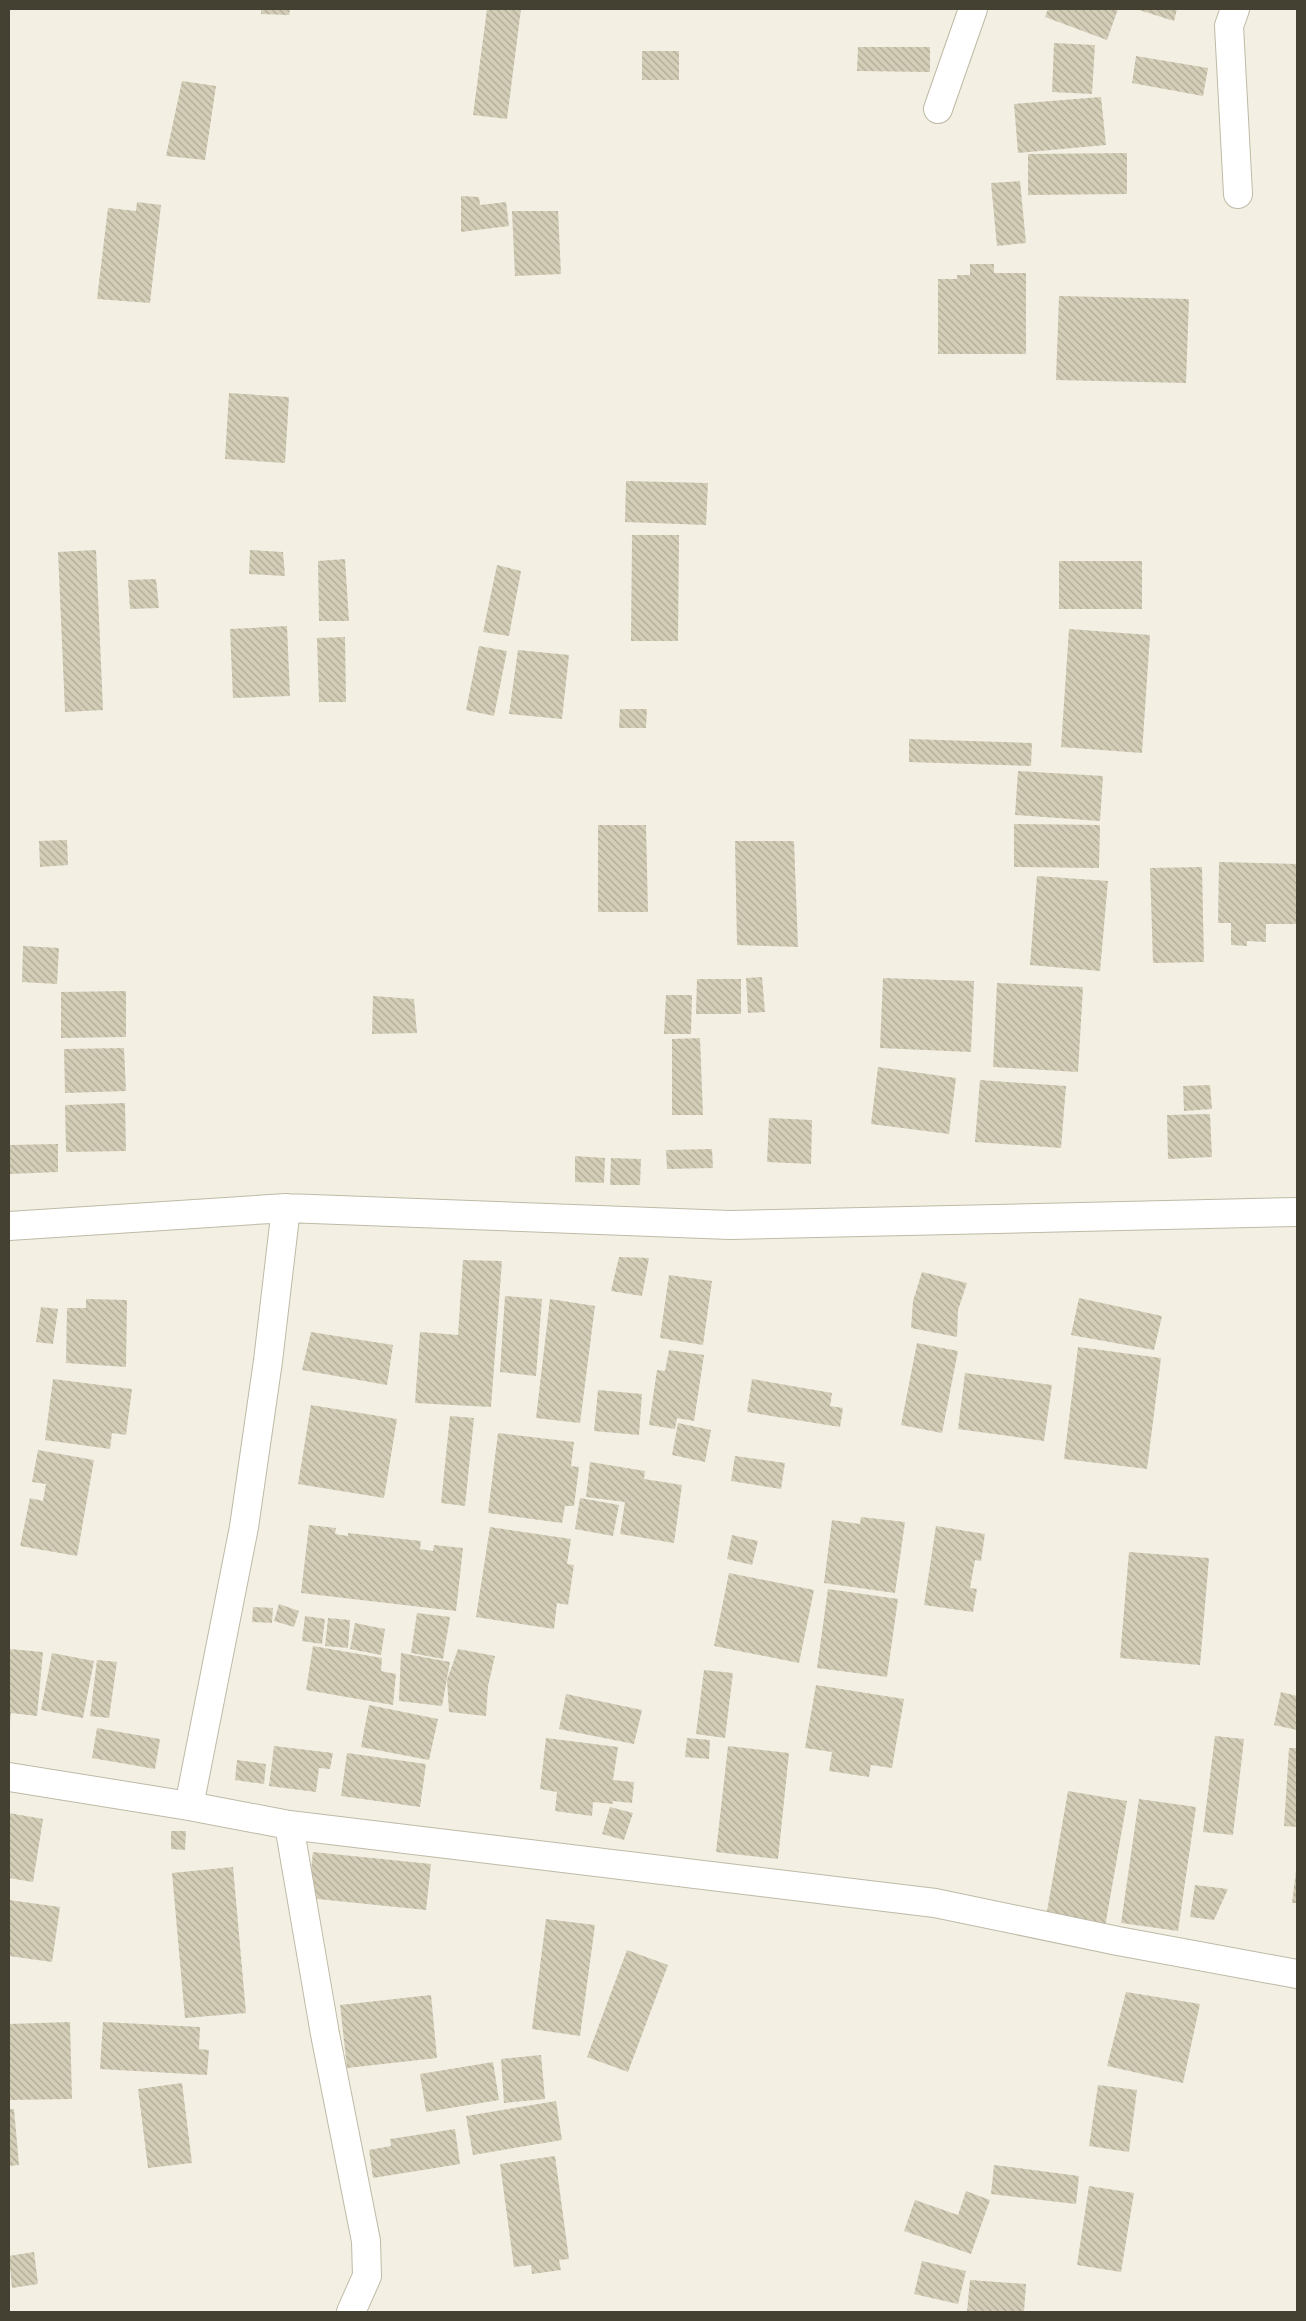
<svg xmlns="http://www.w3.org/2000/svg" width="1306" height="2321" font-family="'Asap Condensed',sans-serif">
<defs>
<pattern id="building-back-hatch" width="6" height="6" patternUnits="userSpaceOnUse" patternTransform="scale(1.25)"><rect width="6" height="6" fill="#d4ceb8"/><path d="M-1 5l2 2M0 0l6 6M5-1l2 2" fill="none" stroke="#aea996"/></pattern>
</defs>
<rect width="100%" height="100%" fill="#f3f0e3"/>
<path fill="url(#building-back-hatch)" d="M261 9H290L289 15 261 14Z
M487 9H521L507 119 473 115Z
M1048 9H1118L1107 40 1045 17Z
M1136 9H1177L1174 21Z
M1054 43 1095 45 1092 94 1052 92Z
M858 47H930V72L857 71Z
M642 51H679V80H642Z
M1136 56 1208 68 1203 96 1132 83Z
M182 81 216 86 205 160 166 156Z
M1101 97 1106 145 1018 153 1014 104Z
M1127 153V194L1028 195V154Z
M1020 181 1026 243 997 246 991 183Z
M461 196 479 197 480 205 506 202 509 226 461 232Z
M137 202 161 205 150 303 97 299 108 208 136 211Z
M512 211H558L561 274 515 276Z
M970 264H994V273H1026V354H938V279H957V275H970Z
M1059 296 1189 299 1186 383 1056 380Z
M229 393 289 397 285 463 225 459Z
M626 481 708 483 706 525 625 522Z
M632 535H679L678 641H631Z
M96 550 103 710 65 712 58 552Z
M250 550 283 552 285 576 249 574Z
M345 559 349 621H319L318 561Z
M1059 561H1142V609H1059Z
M497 565 521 571 509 636 483 632Z
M156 579 159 608 130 609 128 580Z
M287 626 290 696 233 698 230 629Z
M1069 629 1150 635 1142 753 1061 747Z
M345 637 346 702H319L317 638Z
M479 646 507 651 494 716 466 710Z
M518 650 569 655 562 719 509 714Z
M620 709H647L646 728H619Z
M909 739 1032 743 1031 766 909 762Z
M1018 771 1103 776 1100 821 1015 815Z
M1014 824 1100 825 1099 868 1014 867Z
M598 825H646L648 912H598Z
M67 840 68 865 40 867 39 841Z
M735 841H794L798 947 737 945Z
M1219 862 1297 864 1296 924H1266V942L1247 941V946L1231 945V923H1218Z
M1202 867 1204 962 1153 963 1150 868Z
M1037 876 1108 881 1100 971 1030 965Z
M23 946 59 948 57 984 22 982Z
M762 977 765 1012 748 1013 746 978Z
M883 978 974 981 971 1052 880 1048Z
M697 979H741V1014H696Z
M997 983 1083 987 1078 1072 993 1067Z
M126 991V1037L61 1038V992Z
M666 995H692L691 1034H664Z
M373 996 414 999 417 1033 372 1034Z
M700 1038 703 1115H672V1039Z
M124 1048 126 1091 65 1093 64 1049Z
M878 1067 956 1078 949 1134 871 1124Z
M980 1080 1066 1086 1061 1148 975 1142Z
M1210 1085 1212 1109 1184 1111 1183 1086Z
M125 1103 126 1151 66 1152 65 1105Z
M1210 1114 1212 1157 1168 1159 1167 1115Z
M769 1118 812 1120 811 1164 767 1162Z
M58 1144V1172L9 1174V1145Z
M712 1149 713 1168 667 1169 666 1150Z
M575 1156 605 1158 604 1183 575 1182Z
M611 1158 641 1159 640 1185H610Z
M619 1257 649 1258 642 1296 611 1291Z
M463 1260 502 1261 491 1407 415 1403 420 1332 458 1335Z
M922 1272 967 1283 958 1310 957 1337 911 1328 913 1301Z
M669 1275 712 1281 703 1345 660 1338Z
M505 1296 542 1299 536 1376 500 1372Z
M1079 1298 1162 1316 1154 1350 1071 1335Z
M86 1299 127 1300 126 1367 66 1363 67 1308H86Z
M550 1299 595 1306 580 1423 536 1418Z
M41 1307 58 1309 53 1344 36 1342Z
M311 1332 393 1345 387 1385 302 1370Z
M917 1343 958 1351 942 1433 901 1425Z
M1078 1347 1161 1358 1147 1469 1064 1459Z
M669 1350 704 1355 694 1421 677 1418 675 1429 649 1425 657 1370 665 1371Z
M965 1373 1052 1385 1044 1441 958 1429Z
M53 1379 132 1389 126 1435 112 1433 110 1449 45 1440Z
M752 1379 832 1393 830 1406 843 1408 840 1427 747 1412Z
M598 1390 642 1394 639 1435 594 1431Z
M311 1405 397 1419 384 1498 298 1484Z
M450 1416 474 1418 465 1506 441 1503Z
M678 1423 711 1430 705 1462 672 1455Z
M498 1433 574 1442 571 1466 579 1467 574 1506H565L562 1523 488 1513Z
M38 1450 94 1460 77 1556 20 1546 30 1498 43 1501 46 1484 32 1482Z
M735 1456 785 1463 781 1489 731 1481Z
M590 1462 645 1471 644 1479 682 1485 674 1543 620 1534 625 1502 586 1497Z
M580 1498 619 1505 613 1536 575 1529Z
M861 1517 905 1522 895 1593 824 1583 832 1520 860 1524Z
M309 1525 336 1528 335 1534 348 1536V1533L421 1541 420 1549 433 1551 434 1545 463 1548 456 1611 301 1593Z
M936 1526 985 1534 981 1561 975 1560 970 1588 977 1589 973 1612 924 1605Z
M490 1527 571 1539 567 1564 574 1565 568 1605 557 1603 554 1629 476 1617Z
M732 1535 758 1541 752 1565 727 1559Z
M1129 1552 1209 1558 1200 1665 1120 1658Z
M729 1573 814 1590 799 1663 714 1646Z
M828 1589 898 1599 887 1677 817 1668Z
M279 1604 299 1611 294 1627 274 1621Z
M253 1607 273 1608 272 1623 252 1622Z
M417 1613 450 1617 443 1659 411 1653Z
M305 1616 325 1619 322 1644 302 1641Z
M328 1618 350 1620 348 1648 325 1646Z
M355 1623 385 1629 381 1655 350 1649Z
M313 1646 382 1658 381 1671 396 1674 393 1705 306 1690Z
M9 1649 43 1652 37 1716 11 1713 10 1722Z
M458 1649 495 1656 488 1686 486 1716 449 1712 447 1680Z
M52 1653 94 1661 83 1718 41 1710Z
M401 1653 450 1662 442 1706 399 1701Z
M97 1660 117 1662 109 1718 90 1716Z
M704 1670 733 1673 725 1738 696 1734Z
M816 1685 904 1699 892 1768 871 1765 869 1777 829 1771 832 1752 805 1748Z
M1281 1692 1297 1696V1730L1274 1725Z
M566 1694 642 1710 634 1744 559 1729Z
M369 1705 438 1719 429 1760 361 1747Z
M97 1728 160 1739 155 1769 92 1758Z
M1215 1736 1244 1739 1233 1835 1203 1832Z
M546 1738 618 1747 613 1780 634 1782 632 1803 613 1801V1804L593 1802 592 1816 555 1811 557 1792 540 1789Z
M687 1738 710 1740 709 1759 685 1757Z
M274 1746 333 1753 330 1769 319 1768 316 1792 269 1786Z
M728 1746 789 1753 778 1859 716 1852Z
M1289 1748H1297V1827L1284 1826Z
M347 1753 426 1764 420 1807 341 1796Z
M237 1760 266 1764 264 1784 235 1780Z
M1068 1791 1127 1801 1105 1927 1046 1917Z
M1139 1799 1196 1807 1178 1931 1121 1923Z
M610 1807 633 1813 624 1840 602 1834Z
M9 1813 43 1819 33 1882 9 1878Z
M171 1831H186L185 1850 171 1849Z
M313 1852 431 1864 426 1910 308 1898Z
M233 1867 246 2013 185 2018 172 1873Z
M1296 1871H1297V1903H1292Z
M1195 1885 1228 1889 1214 1920 1190 1917Z
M9 1900 60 1907 52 1962 9 1956Z
M546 1919 595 1925 580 2036 532 2029Z
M627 1950 668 1965 628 2072 587 2057Z
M1126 1992 1200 2004 1183 2083 1107 2066Z
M431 1995 437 2058 347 2068 340 2005Z
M70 2022 72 2099 9 2100V2024Z
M103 2022 200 2027 199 2049 209 2050 207 2075 100 2069Z
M541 2055 545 2099 504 2103 501 2059Z
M493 2062 499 2100 426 2112 420 2074Z
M182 2083 192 2163 148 2168 138 2089Z
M1098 2085 1137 2090 1129 2152 1089 2146Z
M556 2101 562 2140 473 2155 466 2116Z
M9 2109H14L19 2165 9 2166Z
M455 2129 460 2164 373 2178 369 2150 391 2146 390 2139Z
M555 2156 569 2259 559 2260 561 2270 532 2274 531 2265 514 2267 500 2164Z
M994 2165 1079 2176 1076 2204 991 2194Z
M1089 2186 1134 2193 1121 2272 1077 2265Z
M966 2191 990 2200 971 2254 904 2231 915 2200 958 2215Z
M34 2252 38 2284 12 2288 9 2256Z
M922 2261 966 2271 958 2304 914 2294Z
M970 2280 1026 2284 1024 2312H967Z"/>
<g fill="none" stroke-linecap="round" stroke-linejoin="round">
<g stroke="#bebaa5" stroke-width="30">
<path id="minor" d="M1235 9 1229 26 1238 194
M938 109 973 9
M286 1208 268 1361 244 1527 189 1806 289 1825 935 1903 1118 1941 1297 1974
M9 1226 286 1208 730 1225 1297 1212
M9 1777 189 1806
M289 1825 325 2034 366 2241 367 2276 351 2312"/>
</g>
<use href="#minor" stroke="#fff" stroke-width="28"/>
</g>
<rect width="1306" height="2321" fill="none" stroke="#444133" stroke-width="20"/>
</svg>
